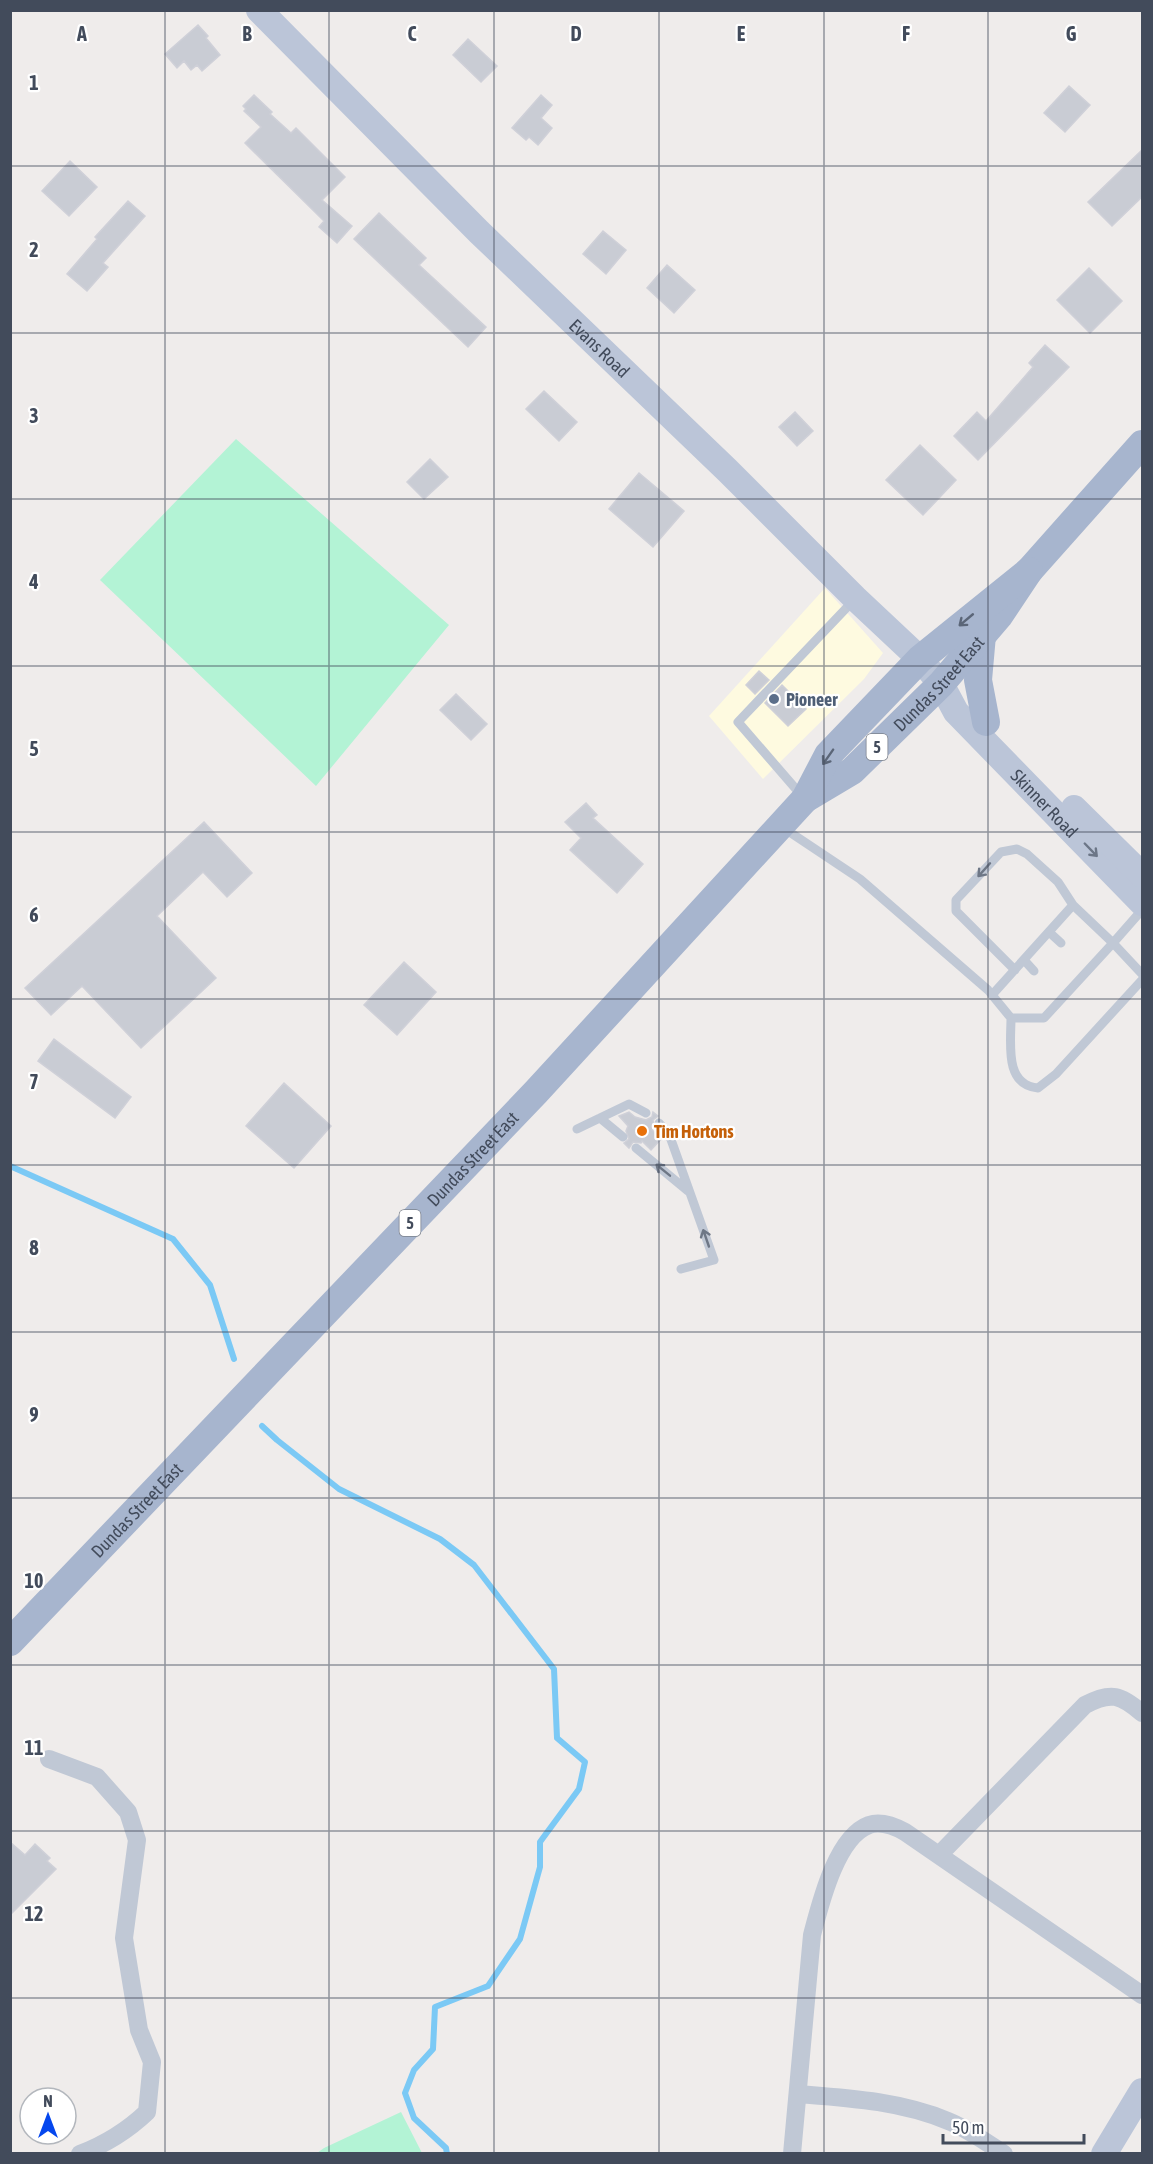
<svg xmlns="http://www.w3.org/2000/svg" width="1153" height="2164" font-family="'Asap Condensed',sans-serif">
<rect width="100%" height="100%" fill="#efeceb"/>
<path fill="#fefae0" d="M825 588 883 653 864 679 763 779 709 716Z"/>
<path fill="#b3f3d5" d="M236 439 449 625 316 786 100 580Z
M401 2112 422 2153H317L324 2148Z"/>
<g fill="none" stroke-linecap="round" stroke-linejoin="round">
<path stroke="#7bc9f5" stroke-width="6" d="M10 1166 173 1239 210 1285 234 1359
M262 1426 277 1440 339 1489 440 1539 474 1565 554 1669 557 1738 585 1762 579 1789 540 1842V1867L520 1939 488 1986 435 2007 433 2049 414 2070 405 2093 414 2118 446 2148 447 2154"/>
</g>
<path fill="#c9ccd4" stroke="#cfd0d8" stroke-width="1.5" d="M198 25 208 36 206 38 220 55 202 71 197 65 191 70 184 61 177 68 165 54Z
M468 39 497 66 481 82 453 55Z
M1069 86 1090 105 1065 132 1044 113Z
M254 95 272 112 270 114 291 133 296 128 345 177 322 200 352 226 337 243 319 227 324 221 245 143 261 127 244 111 246 109 243 106Z
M541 95 552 105 541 118 552 128 538 145 529 137 526 140 512 128Z
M1143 149V196L1112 226 1088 202Z
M70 161 97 187 69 216 42 191Z
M128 201 145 216 103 263 108 267 87 291 67 274 97 239 95 237Z
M379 213 426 258 419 265 486 327 468 347 354 239Z
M603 231 626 250 606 274 583 254Z
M667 265 695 290 674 313 647 288Z
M1089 268 1122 301 1090 333 1057 300Z
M1045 345 1069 367 978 460 954 436 977 412 986 421 1033 367 1029 363Z
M544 391 577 422 559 441 526 409Z
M795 412 813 431 797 446 779 427Z
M920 445 956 480 923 515 886 480Z
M430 459 448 477 424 499 407 482Z
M639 473 684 511 653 547 609 509Z
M759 671 769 680 755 694 746 685Z
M782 685 806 709 788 726 765 703Z
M456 694 487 724 471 740 440 710Z
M586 803 597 815 593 818 643 864 617 893 570 850 581 838 565 822Z
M204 822 252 873 227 897 203 872 157 916 216 978 141 1048 82 986 51 1015 25 988Z
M404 962 436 992 397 1035 364 1005Z
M54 1039 131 1097 115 1118 38 1061Z
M284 1083 331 1126 294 1168 246 1126Z
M629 1112 635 1117 646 1120 652 1117 653 1112 658 1116 653 1120 654 1128 652 1130 662 1138 651 1150 642 1141 641 1143 633 1142 629 1148 624 1143 629 1139 626 1131 628 1126 619 1116Z
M10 1842 25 1855 35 1844 50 1858 47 1861 56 1869 10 1915Z"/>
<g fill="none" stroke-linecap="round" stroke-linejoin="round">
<path stroke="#c0c8d5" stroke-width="9" d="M802 796 738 722 854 600
M782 827 860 879 988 990 1011 1018C1011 1043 1004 1085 1038 1088L1056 1074 1142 980
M1142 910 1113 943 1142 974
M1049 932 1061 943
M1024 960 1034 971
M1015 970 956 911V900L1001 852 1017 849 1027 854 1058 882 1073 905
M992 995 1073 905 1113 943 1044 1018H1011
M600 1118 623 1137
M659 1123 669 1134 714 1260 681 1269
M577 1129 629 1104 646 1113
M636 1148 688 1191"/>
<path stroke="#c0c8d5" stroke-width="18" d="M49 1759 97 1777 128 1812 137 1840 124 1938 139 2030 152 2062 147 2112C127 2131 106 2144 80 2154
M939 1855 1085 1705C1111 1691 1121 1695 1142 1713
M798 2094C848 2098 900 2101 948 2121 968 2129 986 2142 1004 2154
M792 2154 812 1935C820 1905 836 1837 869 1825 881 1821 894 1826 905 1832L1142 1995"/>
<g stroke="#bbc5d8" stroke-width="26">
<path id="s1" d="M259 10 479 232 727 470 855 598 920 659 941 684 956 712 1142 903"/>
<path d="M1074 808 1142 875"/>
<path d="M1104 2154 1142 2091"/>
</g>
<g stroke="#a7b5ce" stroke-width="28">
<path d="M982 635 978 680 986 722"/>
<path id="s2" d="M805 799 852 771 941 684 999 616 1029 571 1142 444"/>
<path id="s3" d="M10 1642 536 1092 805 799 828 755 920 659 1029 571"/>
</g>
</g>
<defs><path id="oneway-shaft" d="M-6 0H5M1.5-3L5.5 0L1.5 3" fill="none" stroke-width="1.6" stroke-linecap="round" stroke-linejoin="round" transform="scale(1.5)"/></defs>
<g stroke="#5b6678">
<use href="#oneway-shaft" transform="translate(966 620) rotate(140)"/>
<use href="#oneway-shaft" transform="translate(828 757) rotate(125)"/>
</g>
<use stroke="#6c7687" href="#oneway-shaft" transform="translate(1091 850) rotate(46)"/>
<g stroke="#6e7786">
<use href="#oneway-shaft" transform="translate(984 870) rotate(132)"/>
<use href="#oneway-shaft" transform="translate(663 1170) rotate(-141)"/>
<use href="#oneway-shaft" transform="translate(706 1238) rotate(-109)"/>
</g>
<path fill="none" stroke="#424b5b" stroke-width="1.5" stroke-opacity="0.55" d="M165 10V2154M329 10V2154M494 10V2154M659 10V2154M824 10V2154M988 10V2154M10 166H1142M10 333H1142M10 499H1142M10 666H1142M10 832H1142M10 999H1142M10 1165H1142M10 1332H1142M10 1498H1142M10 1665H1142M10 1831H1142M10 1998H1142"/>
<circle fill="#5c6f8a" stroke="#fff" stroke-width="2" cx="774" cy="699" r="6"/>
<circle fill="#e8710a" stroke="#fff" stroke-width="2" cx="642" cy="1131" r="6"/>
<g text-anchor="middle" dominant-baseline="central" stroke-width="4.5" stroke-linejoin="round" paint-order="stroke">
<g fill="#fff" stroke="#7b818c" stroke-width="1.5">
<rect x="866.5" y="734" width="21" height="26" rx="4.5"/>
<rect x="399.5" y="1210" width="21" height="26" rx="4.5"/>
</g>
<g font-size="16" font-weight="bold" fill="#424b5b">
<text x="877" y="747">5</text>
<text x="410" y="1223">5</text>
</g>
<g font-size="18" fill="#424b5b" stroke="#fff">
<text stroke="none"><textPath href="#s1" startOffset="480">Evans Road</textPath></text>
<text stroke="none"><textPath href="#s2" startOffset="178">Dundas Street East</textPath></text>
<text stroke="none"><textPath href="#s1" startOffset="1118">Skinner Road</textPath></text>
<text stroke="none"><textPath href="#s3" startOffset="669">Dundas Street East</textPath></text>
<text stroke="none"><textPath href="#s3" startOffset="183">Dundas Street East</textPath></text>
</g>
<g font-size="18" font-weight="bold" fill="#4e5e75" stroke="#fff" text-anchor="start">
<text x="786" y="699">Pioneer</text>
</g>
<g font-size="18" font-weight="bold" fill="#c56008" stroke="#fff" text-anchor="start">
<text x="654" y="1131">Tim Hortons</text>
</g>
</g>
<g font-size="20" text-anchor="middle" font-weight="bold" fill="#424b5b" stroke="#fff" stroke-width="4.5" stroke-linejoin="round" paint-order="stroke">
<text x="82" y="41">A</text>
<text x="247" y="41">B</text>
<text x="412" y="41">C</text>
<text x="576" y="41">D</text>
<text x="741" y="41">E</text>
<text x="906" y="41">F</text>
<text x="1071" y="41">G</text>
<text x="34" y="90">1</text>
<text x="34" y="257">2</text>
<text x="34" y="423">3</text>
<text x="34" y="589">4</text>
<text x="34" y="756">5</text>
<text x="34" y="922">6</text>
<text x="34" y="1089">7</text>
<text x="34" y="1255">8</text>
<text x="34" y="1422">9</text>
<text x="34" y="1588">10</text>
<text x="34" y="1755">11</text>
<text x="34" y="1921">12</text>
</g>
<rect width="1153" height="2164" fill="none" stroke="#424b5b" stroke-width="24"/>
<g transform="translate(48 2116)"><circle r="28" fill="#ffffff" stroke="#b3b7bd" stroke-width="1.5"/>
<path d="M0-4.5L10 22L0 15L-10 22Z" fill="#0547ee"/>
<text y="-9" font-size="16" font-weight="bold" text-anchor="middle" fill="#424b5b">N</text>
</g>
<path d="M943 2134v9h141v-9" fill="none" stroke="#424b5b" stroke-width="3"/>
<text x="952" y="2134" font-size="18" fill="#424b5b" stroke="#ffffff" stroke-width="4.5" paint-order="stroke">50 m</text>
</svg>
